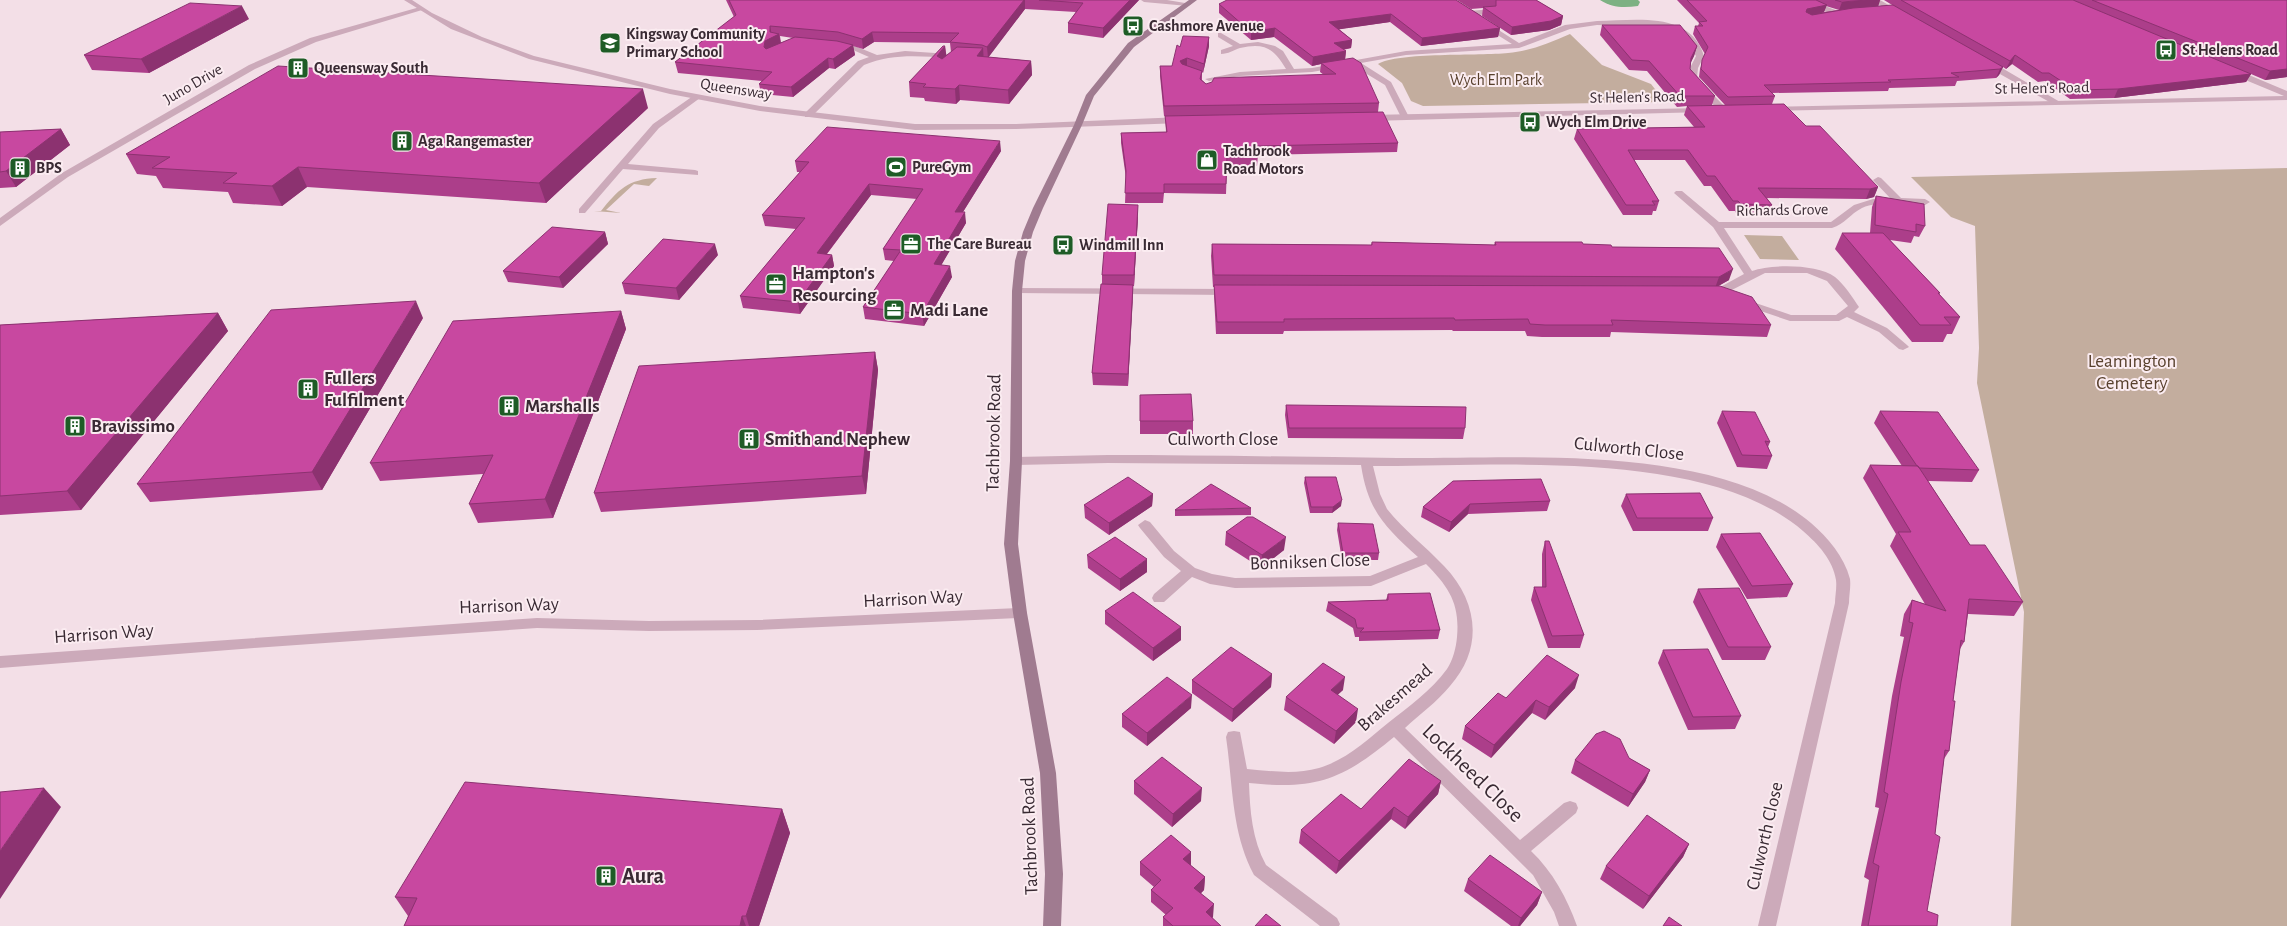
<svg xmlns="http://www.w3.org/2000/svg" width="2287" height="926" font-family="'Alegreya Sans',sans-serif">
<rect width="100%" height="100%" fill="#f3dfe7"/>
<path fill="#c3ad9e" d="M1570 34 1602 65 1651 84 1665 102 1423 106 1411 101 1402 83 1378 64C1397 52 1481 56 1508 53 1531 51 1549 43 1570 34Z
M2287 168V926H2011L2024 612 1977 383 1979 348 1975 226 1951 217 1911 177Z
M657 178 649 186 634 184 606 210 621 213 594 211H601C618 190 628 179 657 178Z
M1744 235 1782 236 1799 260 1760 259Z"/>
<path fill="#7db183" d="M1600 0H1638L1640 2 1638 6C1624 8 1612 8 1600 0Z"/>
<g fill="none" stroke-linecap="round" stroke-linejoin="round">
<path fill="#ccaaba" fill-rule="evenodd" d="M1141 0H1167L1191 4 1188 6 1144 2Z
M1872 0H1880L1904 14 1897 16Z
M1814 2 1841 12 1842 14 1835 16 1812 5 1811 4Z
M420 7 424 9 422 10 316 42 255 69 68 177 0 226V218L62 173 249 65 310 38Z
M1493 9 1494 11C1487 15 1472 17 1465 13L1469 11Z
M1597 21C1634 21 1690 10 1704 56L1698 68 1697 78 1726 108V112H1720L1689 78 1690 68 1696 56 1689 44 1676 30 1670 27 1597 25 1570 29 1519 48 1406 55 1361 63 1391 82 1409 117 1405 120 1401 117 1385 85 1352 65 1312 72 1240 76 1209 81 1205 79 1240 72 1286 69C1274 49 1265 42 1240 48 1234 50 1228 54 1221 54V50L1233 46 1218 37V33H1221L1240 44 1258 42 1275 46 1283 51 1294 69 1312 68 1406 51 1512 44 1483 26V22H1486L1519 43 1565 25Z
M834 44 855 46 877 55 905 51 950 54 954 56 950 58C920 56 892 53 864 65L811 117H805V113L858 61 869 57 853 50 834 48Z
M1984 61H1990L2060 102 2053 104 1984 65Z
M693 96 700 98 659 128 628 164 695 170 698 171V175L623 169 585 213H579V209L653 124Z
M1878 177 1881 178 1901 198 1925 199 1930 202 1925 205C1905 204 1881 200 1862 208 1850 214 1845 224 1832 228H1724L1752 271C1772 264 1817 264 1835 277 1844 284 1853 298 1859 307L1854 312 1887 328 1907 345 1909 347 1903 350 1899 349 1879 332 1847 317 1839 321H1790L1713 295V291L1744 274 1713 227 1674 193 1676 191H1682L1719 222H1831L1854 205 1873 199 1890 198 1873 180ZM1765 273H1807L1827 281 1848 306 1836 315H1791L1726 293Z
M1017 288 1229 289 1234 292 1229 295 1013 293 1012 291Z
M1108 455C1204 455 1301 457 1397 458 1516 459 1715 442 1811 523 1828 538 1844 556 1850 579 1851 587 1849 595 1849 603L1776 926H1758L1835 603C1835 596 1837 588 1836 580 1833 560 1818 544 1803 531 1705 447 1497 467 1373 466L1380 494 1387 509C1404 530 1425 546 1444 566 1478 601 1484 648 1450 686 1437 702 1420 714 1405 728L1520 840 1564 803 1570 801 1576 803 1578 808 1576 813 1531 851C1553 872 1567 898 1577 926H1559L1554 912 1533 875 1394 737C1342 780 1316 790 1249 783 1250 811 1252 839 1266 865L1337 918 1340 924 1339 926H1320L1254 875C1231 832 1233 784 1226 737L1228 732 1234 731 1240 732 1247 769C1271 771 1295 775 1319 768 1346 760 1367 740 1388 723 1408 707 1431 691 1447 669 1453 660 1456 648 1457 637 1460 604 1449 587 1426 564L1371 586 1235 588 1210 584 1192 577 1164 602H1154L1152 598 1154 594 1181 571 1164 557 1140 528 1138 525 1145 520 1150 522 1174 551 1195 568 1212 574 1235 578 1370 576 1418 557C1385 527 1368 511 1361 465L1108 463 1016 465 1010 461 1016 457Z
M1020 608 1025 609 1027 613 1025 617 1020 618 757 630 649 631 537 628 254 648 0 668V656L537 618 649 621 757 620Z"/>
<path fill="#ccaaba" fill-rule="evenodd" d="M404 0H412L432 13 482 37 534 56 670 89 760 106 915 124H1015L1182 117 1186 120 1182 123 1015 129 915 130 760 111 670 94 529 59 451 29Z
M2231 70H2237L2287 91V100L1772 111 1768 109 1772 107 2284 96 2231 74Z
M1702 108 1706 110 1705 112 1370 121 1366 118 1370 115Z"/>
<path fill="#a07b90" fill-rule="evenodd" d="M1189 0H1197L1134 47 1094 96 1082 125 1043 208 1033 232 1025 261 1022 291V461L1018 544 1027 613 1056 773 1063 874 1061 926H1043L1045 874 1040 773 1013 613 1004 544 1010 461 1012 291 1015 261 1023 232 1033 208 1074 125 1086 95 1128 43Z"/>
</g>
<path fill="#ac3e8a" fill-rule="evenodd" d="M726 0H1139L1103 38 1068 33V23L1076 12 1025 9 988 57 1031 61 1032 75 1009 104 960 100 956 104 925 101 924 98 910 97 909 82 945 46 946 56 951 52 950 43 874 42 863 49 853 46 855 55 835 69 829 68 793 97 761 94 759 84 762 81 678 73 675 62 734 17ZM780 36 793 38 781 43Z
M1456 0 1500 28 1498 37 1421 46 1390 22 1339 29 1352 40 1351 48 1343 50 1346 51 1345 59 1379 103 1378 112 1398 143 1397 152 1258 155 1257 166 1227 165 1226 194 1164 193 1163 203H1125L1126 178 1121 143V133L1166 132 1165 116H1164L1160 76V66H1172L1180 47 1209 37V46L1203 73 1202 72V80L1206 84 1324 75 1320 72 1321 64 1312 66 1274 37 1251 40 1219 13V4Z
M1457 0H1536L1563 16 1561 25 1549 30 1511 35 1482 16 1483 8 1471 9Z
M1677 0H1880L1878 6 1897 8 1884 0H2287V77L2265 80 2251 74 2246 82 2114 98 2070 99 2045 81 2038 82 2012 64 2006 69 2003 67 1999 75 1996 78 1957 81 1955 86 1889 88 1888 91 1772 93 1775 96 1772 104 1806 126 1878 187 1874 197 1866 199 1767 198 1772 205 1768 215H1737L1735 211H1729L1711 186H1704L1685 160H1634L1659 201 1656 211H1653L1652 215H1623L1574 139 1577 129 1694 127 1684 115 1687 106 1677 107 1647 71 1629 70 1600 35 1602 25 1697 46 1694 56 1691 62 1690 69 1715 96 1712 105H1725L1699 77 1700 69 1705 54 1693 34 1695 26H1698L1699 23ZM1826 6 1839 10 1824 12Z
M249 19 149 73 92 70 84 55Z
M648 108 546 203 307 187 282 206 233 203 228 192 163 188 156 176 137 174 126 154Z
M61 129 70 145 16 187 0 188V132Z
M1001 151 963 212 966 223 941 265 952 277 924 326 865 319 863 307 894 261 885 260 883 249 917 199 871 195 827 254 832 255 834 266 800 314 743 308 740 296 796 229 765 226 762 215 800 172H797L795 161Z
M1876 196 1925 226 1919 237 1914 236 1911 243 1890 240 1940 293 1939 294 1960 317 1952 334H1947L1943 342H1912L1835 249 1842 233H1870L1872 207Z
M1138 216 1134 286H1133L1128 386 1093 385 1092 373 1102 284V275Z
M605 232 608 244 563 288 508 282 503 271Z
M1372 242 1494 245 1495 242 1583 244 1612 247 1719 248 1729 280 1718 286 1771 325 1767 337 1611 332 1610 337H1542L1527 336 1525 331H1453L1452 330 1284 331 1283 334H1216L1214 296V287H1213L1211 256 1212 244 1371 245Z
M718 255 679 300 625 294 622 283Z
M621 311 626 329 553 518 478 523 469 504 483 474 380 481 370 463Z
M218 313 228 331 81 510 0 515V325Z
M423 318 322 490 150 502 137 484Z
M875 352 878 370 866 494 601 512 594 493Z
M1140 395 1193 421V434H1140Z
M1286 405 1465 428 1463 439 1288 438 1285 415Z
M1722 411 1770 442 1768 447 1772 456 1767 469 1737 467 1717 423Z
M1880 411 1979 470 1972 482 1928 481 1970 545 2023 602 2014 616 1968 614 1964 642 1960 649 1953 701 1949 751 1944 759 1935 834 1927 911 1937 926H1861L1869 880 1864 877 1879 808 1875 807 1892 696 1904 637 1900 636 1904 614 1912 600 1925 604 1890 546 1896 534 1863 478 1870 465 1902 466 1874 423Z
M1305 477 1341 506 1332 513H1310L1304 483Z
M1453 481 1550 501 1547 511 1468 514 1449 532 1421 517 1423 507Z
M1153 494 1152 506 1109 535 1085 518 1084 505Z
M1626 494 1713 518 1708 531H1633L1621 506Z
M1251 508V515L1175 516V510Z
M1338 523 1379 553 1378 560H1342L1337 530Z
M1226 532 1284 550 1261 568 1225 545Z
M1721 534 1793 584 1787 597 1747 599 1716 547Z
M1545 541 1584 635 1580 648H1548L1531 600 1534 587H1542V554Z
M1087 555 1147 572 1120 591 1088 568Z
M1698 589 1771 647 1765 660H1722L1693 602Z
M1388 594 1440 630 1438 639 1359 641V637H1355L1353 628 1326 611 1328 602 1386 600Z
M1105 611 1181 627V640L1153 661 1105 624Z
M1663 650 1741 716 1735 729 1688 730 1658 663Z
M1272 674 1271 687 1232 722 1192 693V680Z
M1575 688 1545 720 1532 713 1491 758 1462 739 1465 726 1506 698Z
M1343 690 1337 695 1356 722 1334 744 1284 710 1286 697Z
M1191 708 1147 746 1122 727V714Z
M1629 758 1650 770 1645 782 1628 807 1571 773 1575 760Z
M1134 781 1201 801 1172 827 1134 794Z
M1441 781 1438 794 1405 829 1391 819 1336 874 1299 843 1301 830Z
M782 809 790 833 759 926H404L408 916 395 897Z
M1689 844 1683 857 1643 909 1600 879 1606 866Z
M1191 852 1190 865 1205 877 1204 890 1201 893 1213 917 1212 918 1221 926H1163V917L1166 915 1151 902V890L1154 887 1140 875V862Z
M1468 879 1542 892 1537 905 1520 926H1511L1464 891Z"/>
<path fill="#8c3270" d="M1024 0H1025V9L988 58 987 47Z
M1130 0H1139L1103 38V28Z
M1867 0H1880L1878 7 1839 10 1842 2Z
M1827 5 1824 12 1803 20 1807 9Z
M242 6 249 19 149 73 141 59Z
M1391 14 1390 22 1328 31 1329 22Z
M1563 16 1561 25 1549 30 1511 35 1512 27Z
M770 26 772 36 779 34 781 44 767 51 764 47 765 41 770 32Z
M1275 28 1274 37 1251 40V32Z
M1500 28 1498 37 1421 46 1422 38Z
M872 32 874 42 863 49 862 39Z
M1209 37V46L1203 73 1204 64Z
M1352 40 1351 48 1333 51 1334 43Z
M853 45 855 55 835 69 833 59Z
M945 46 947 60 938 70 937 56Z
M1697 46 1694 56 1688 68 1691 58Z
M983 48 984 63 977 56Z
M1346 51 1345 60 1321 63V64L1312 66 1313 57Z
M2015 55 2012 64 2006 69 2010 61Z
M828 58 829 68 793 97 791 87Z
M1187 58V67L1180 70V61Z
M1031 61 1032 75 1009 104 1008 90Z
M2003 67 1999 75 1996 78 2000 69Z
M2287 69V77L2265 80 2270 71Z
M2251 74 2246 82 2114 98 2118 89Z
M959 85 960 100 956 104 955 89Z
M643 89 648 108 546 203 539 183Z
M61 129 70 145 16 187 6 171Z
M1000 141 1001 151 956 223 955 212Z
M298 167 307 187 282 206 272 186Z
M869 184 871 195 819 264 817 253Z
M1878 187 1874 197 1866 199 1870 189Z
M1138 205V216L1134 286V275Z
M965 212 966 223 935 276 934 264Z
M605 232 608 244 563 288 559 277Z
M715 244 718 255 679 300 676 288Z
M832 255 834 266 800 314 798 302Z
M950 266 952 277 924 326 922 314Z
M1733 269 1729 280 1715 288 1719 277Z
M1133 285V296L1128 386V374Z
M416 301 423 318 322 490 312 472Z
M621 311 626 329 553 518 545 499Z
M218 313 228 331 81 510 67 491Z
M875 352 878 370 866 494 862 476Z
M1153 494 1152 506 1109 535V523Z
M1342 500 1341 506 1332 513 1333 507Z
M1470 504 1468 514 1449 532 1451 522Z
M1286 537 1284 550 1261 568 1262 555Z
M1147 559V572L1120 591V579Z
M1181 627V640L1153 661V648Z
M1272 674 1271 687 1232 722 1233 709Z
M1579 675 1575 688 1545 720 1549 707Z
M1345 677 1343 690 1329 703 1331 690Z
M1192 695 1191 708 1147 746V733Z
M1536 700 1532 713 1491 758 1494 745Z
M1358 709 1356 722 1334 744 1336 731Z
M1650 770 1645 782 1628 807 1633 794Z
M1441 781 1438 794 1405 829 1408 817Z
M44 788 61 807 0 899V851Z
M1202 788 1201 801 1172 827 1173 814Z
M1394 807 1391 819 1336 874 1339 861Z
M782 809 790 833 759 926H749L746 916Z
M1689 844 1683 857 1643 909 1649 896Z
M1191 852V865L1183 872V859Z
M1205 877 1204 890 1194 900V888Z
M1542 892 1537 905 1520 926H1518L1521 918Z
M1214 904 1213 917 1205 925 1206 912Z
M742 916 746 926H740Z"/>
<path fill="#c848a0" stroke="#8c3270" d="M729 0H1024L987 47 982 45 950 42 959 33 872 32 862 39 838 32 770 26V32L779 34 765 41 764 47 766 49 795 37 837 41 853 45 833 59 828 58 791 87 759 84 772 72 675 62 736 15Z
M1039 0H1130L1103 28 1068 23 1083 3Z
M1227 0H1456L1500 28 1422 38 1391 14 1329 22 1352 40 1334 43 1346 51 1313 57 1275 28 1251 32 1219 4Z
M1496 0H1536L1563 16 1551 21 1512 27 1483 7 1496 6Z
M1687 0H1816L1827 5 1807 9 1806 12 1812 15 1853 8 1893 5 2003 67 2000 69 1951 73 1959 77 1888 80 1891 82 1764 85 1775 96 1728 97 1701 69 1702 60 1708 47 1695 26H1703L1699 22 1707 21Z
M1835 0H1867L1842 2Z
M1901 0H2073L2251 74 2118 89 2075 90 2049 73H2042L2015 55 2010 61Z
M2092 0H2287V69L2270 71Z
M190 3 242 6 141 59 84 55Z
M1602 25H1680L1697 46 1691 58 1690 69 1715 96H1680L1649 61 1632 60Z
M1183 36 1209 37 1204 64 1187 58 1180 61 1182 64 1202 71 1200 79 1206 84 1212 82 1214 78 1336 74 1321 63 1353 58 1361 63 1379 103 1164 106 1160 66H1172L1177 45 1180 47Z
M943 46H945L937 56 942 59 957 47 983 48 977 56 1031 61 1008 90 959 85 955 89 923 87 926 84 909 82Z
M278 66 643 89 539 183 298 167 272 186 223 183 237 173 152 168 170 157 126 154Z
M1784 104 1806 126H1820L1878 187 1870 189 1758 188 1772 205 1741 204 1738 201H1733L1715 176H1707L1688 150H1628L1659 201H1652L1655 205H1626L1577 129 1705 127 1687 106Z
M1383 112 1398 143 1257 146 1258 156H1227L1226 184H1164V193H1125L1126 171 1121 133 1167 132 1165 116Z
M827 127 1000 141 955 212H965L934 264 950 266 922 314 863 307 901 250 883 249 923 189 869 184 817 253 832 255 798 302 740 296 805 218 762 215 809 162 795 161Z
M61 129 6 171 0 172V132Z
M1876 196 1924 204 1925 226 1916 224V232L1875 225Z
M1108 204 1138 205 1134 275H1102Z
M552 227 605 232 559 277 503 271Z
M1842 233H1883L1940 293H1938L1960 317H1944L1951 325H1920Z
M663 239 715 244 676 288 622 283Z
M1372 242 1496 245 1495 242H1582L1583 244 1611 245 1612 247 1719 248 1733 269 1719 277 1214 275 1212 244 1372 245Z
M1101 284 1133 285 1128 374 1092 373Z
M1214 285 1720 286 1752 297 1771 325 1611 320 1613 325H1545L1530 324 1528 319 1455 320 1454 318 1284 319V322H1217Z
M416 301 312 472 137 484 271 310Z
M621 311 545 499 469 504 493 455 370 463 453 321Z
M218 313 67 491 0 496V325Z
M875 352 862 476 594 493 639 366Z
M1191 394 1193 421H1140V395Z
M1286 405 1466 407 1465 428H1289Z
M1722 411 1755 412 1770 442 1765 441 1772 456 1742 455Z
M1880 411 1938 412 1979 470 1919 468 1918 466H1917Z
M1870 465 1918 466 1970 545H1985L2023 602 1969 599 1964 642 1961 640 1953 701H1955L1949 751 1945 750 1935 834 1940 837 1927 911 1938 915 1937 926H1868L1879 866 1873 863 1888 794 1884 792 1901 682 1913 623 1909 622 1912 600 1946 611 1898 532H1911Z
M1128 477 1153 494 1109 523 1084 505Z
M1305 477H1336L1342 500 1333 507H1311Z
M1541 479 1550 501 1470 504 1451 522 1423 507 1453 481Z
M1211 484 1251 508 1175 510Z
M1700 493 1713 518H1637L1626 494Z
M1247 517H1253L1286 537 1262 555 1226 532Z
M1338 523 1373 524 1379 553H1343Z
M1760 533 1793 584 1752 586 1721 534Z
M1115 537 1147 559 1120 579 1087 555Z
M1545 541H1549L1584 635 1552 636 1534 587H1546Z
M1739 588 1771 647H1728L1698 589Z
M1133 592 1181 627 1153 648 1105 611Z
M1430 593 1440 630 1360 632 1364 628H1357L1355 619 1328 602 1388 600V594Z
M1231 647 1272 674 1233 709 1192 680Z
M1708 649 1741 716 1693 717 1663 650Z
M1547 655 1579 675 1549 707 1536 700 1494 745 1465 726 1498 693 1506 698Z
M1323 663 1345 677 1331 690 1358 709 1336 731 1286 697Z
M1167 677 1192 695 1147 733 1122 714Z
M1604 731 1620 739 1629 758 1650 770 1633 794 1575 760 1596 734Z
M1162 757 1202 788 1173 814 1134 781Z
M1409 759 1441 781 1408 817 1394 807 1339 861 1301 830 1341 794 1361 809Z
M465 782 782 809 746 916H742L740 926H404L417 898 395 897Z
M44 788 0 851V792Z
M1647 815 1689 844 1649 896 1606 866Z
M1171 835 1191 852 1183 859 1205 877 1194 888 1214 904 1206 912 1221 926H1173L1163 917 1173 908 1151 890 1161 880 1140 862Z
M1490 855 1542 892 1521 918 1468 879Z
M1266 914 1281 926H1255Z
M1669 917 1682 926H1663Z"/>
<defs>
<g id="bus-square" transform="scale(1.125)"><rect x="-9" y="-9" width="18" height="18" rx="4" fill="#1e5c26" stroke="#fbecf1"/><path d="M-5-6H5V4H4V6H2V4H-2V6H-4V4H-5ZM-3.5-4V0h7V-4ZM-3.5 1.2v1.5H-2V1.2ZM2 1.2v1.5H3.5V1.2Z" fill="#fff"/></g>
<g id="school-square" transform="scale(1.125)"><rect x="-9" y="-9" width="18" height="18" rx="4" fill="#1e5c26" stroke="#fbecf1"/><path d="M0-5L7-2L0 1L-7-2ZM-4 1L0 2.5L4 1V4Q0 6-4 4Z" fill="#fff"/></g>
<g id="building-square" transform="scale(1.125)"><rect x="-9" y="-9" width="18" height="18" rx="4" fill="#1e5c26" stroke="#fbecf1"/><path d="M-4-6H4V6H1V3H-1V6H-4ZM-2.5-4.3h1.7v1.8h-1.7ZM.8-4.3h1.7v1.8H.8ZM-2.5-1h1.7V.8h-1.7ZM.8-1h1.7V.8H.8Z" fill="#fff"/></g>
<g id="shop-square" transform="scale(1.125)"><rect x="-9" y="-9" width="18" height="18" rx="4" fill="#1e5c26" stroke="#fbecf1"/><path d="M-5-2.5h2.3a2.7 3.5 0 0 1 5.4 0H5L5.5 6h-11ZM-1.5-2.5h3a1.5 2.3 0 0 0-3 0Z" fill="#fff"/></g>
<g id="stadium-square" transform="scale(1.125)"><rect x="-9" y="-9" width="18" height="18" rx="4" fill="#1e5c26" stroke="#fbecf1"/><path d="M0-5a6.5 5 0 1 0 0 10a6.5 5 0 1 0 0-10ZM-3.5-1.8h7v3.6h-7Z" fill="#fff"/></g>
<g id="office-square" transform="scale(1.125)"><rect x="-9" y="-9" width="18" height="18" rx="4" fill="#1e5c26" stroke="#fbecf1"/><path d="M-6-3h4V-5.5h4V-3h4V5H-6ZM-1-4.5V-3h2v-1.5ZM-6 0V1H6V0Z" fill="#fff"/></g>
</defs>
<g fill-rule="evenodd">
<use href="#bus-square" x="1133" y="26"/>
<use href="#school-square" x="610" y="43"/>
<use href="#bus-square" x="2166" y="50"/>
<use href="#building-square" x="298" y="68"/>
<use href="#bus-square" x="1530" y="122"/>
<use href="#building-square" x="402" y="141"/>
<use href="#shop-square" x="1207" y="160"/>
<use href="#stadium-square" x="896" y="167"/>
<use href="#building-square" x="20" y="168"/>
<use href="#office-square" x="911" y="244"/>
<use href="#bus-square" x="1063" y="245"/>
<use href="#office-square" x="776" y="284"/>
<use href="#office-square" x="894" y="310"/>
<use href="#building-square" x="308" y="389"/>
<use href="#building-square" x="509" y="406"/>
<use href="#building-square" x="75" y="426"/>
<use href="#building-square" x="749" y="439"/>
<use href="#building-square" x="606" y="876"/>
</g>
<g text-anchor="middle" dominant-baseline="central" stroke-width="4" stroke-linejoin="round" paint-order="stroke">
<g font-size="16" font-weight="bold" fill="#392a33" stroke="#fbecf1" text-anchor="start">
<text x="1149" y="26">Cashmore Avenue</text>
<text x="626" y="34">Kingsway Community<tspan x="626" dy="18">Primary School</tspan></text>
<text x="2182" y="50">St Helens Road</text>
<text x="314" y="68">Queensway South</text>
<text x="1546" y="122">Wych Elm Drive</text>
<text x="418" y="141">Aga Rangemaster</text>
<text x="1223" y="151">Tachbrook<tspan x="1223" dy="18">Road Motors</tspan></text>
<text x="912" y="167">PureGym</text>
<text x="36" y="168">BPS</text>
<text x="927" y="244">The Care Bureau</text>
<text x="1079" y="245">Windmill Inn</text>
</g>
<g font-size="16" fill="#58402d" stroke="#fbecf1">
<text x="1496" y="80">Wych Elm Park</text>
</g>
<g font-size="16" fill="#392a33" stroke="#fbecf1">
<text transform="translate(193 84) rotate(-30)">Juno Drive</text>
<text transform="translate(2042 88) rotate(-1)">St Helen's Road</text>
<text transform="translate(736 89) rotate(9)">Queensway</text>
<text transform="translate(1637 97) rotate(-1)">St Helen's Road</text>
<text transform="translate(1782 210) rotate(-1)">Richards Grove</text>
</g>
<g font-size="19" font-weight="bold" fill="#392a33" stroke="#fbecf1" text-anchor="start">
<text x="792" y="273">Hampton's<tspan x="792" dy="22">Resourcing</tspan></text>
<text x="910" y="310">Madi Lane</text>
<text x="324" y="378">Fullers<tspan x="324" dy="22">Fulfilment</tspan></text>
<text x="525" y="406">Marshalls</text>
<text x="91" y="426">Bravissimo</text>
<text x="765" y="439">Smith and Nephew</text>
</g>
<g font-size="19" fill="#58402d" stroke="#fbecf1">
<text x="2132" y="361">Leamington<tspan x="2132" dy="22">Cemetery</tspan></text>
</g>
<g font-size="19" fill="#392a33" stroke="#fbecf1">
<text transform="translate(994 433) rotate(-89)">Tachbrook Road</text>
<text x="1223" y="439">Culworth Close</text>
<text transform="translate(1629 449) rotate(6)">Culworth Close</text>
<text transform="translate(1310 562) rotate(-2)">Bonniksen Close</text>
<text transform="translate(913 599) rotate(-3)">Harrison Way</text>
<text transform="translate(509 606) rotate(-2)">Harrison Way</text>
<text transform="translate(104 634) rotate(-4)">Harrison Way</text>
<text transform="translate(1395 698) rotate(-41)">Brakesmead</text>
<text transform="translate(1030 836) rotate(-92)">Tachbrook Road</text>
<text transform="translate(1765 836) rotate(-77)">Culworth Close</text>
</g>
<g font-size="22" fill="#392a33" stroke="#fbecf1">
<text transform="translate(1473 773) rotate(44)">Lockheed Close</text>
</g>
<g font-size="22" font-weight="bold" fill="#392a33" stroke="#fbecf1" text-anchor="start">
<text x="622" y="876">Aura</text>
</g>
</g>
</svg>
